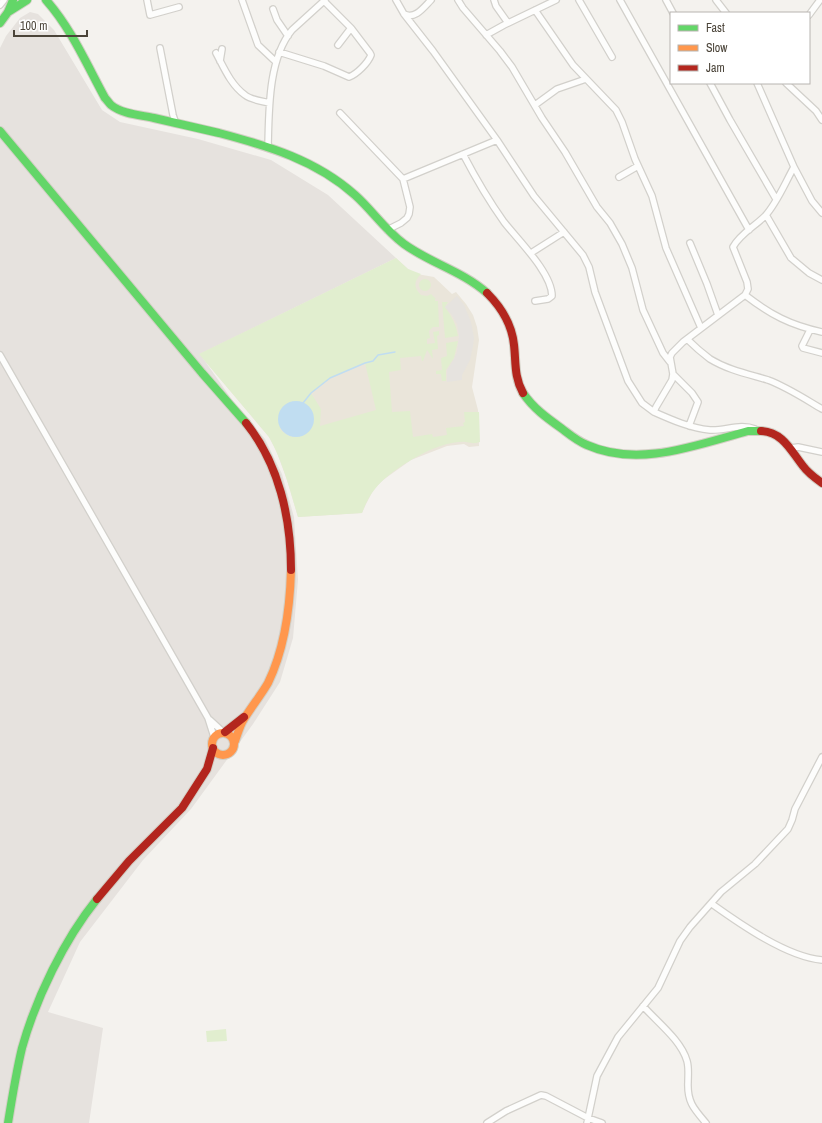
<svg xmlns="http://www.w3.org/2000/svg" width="822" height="1123" font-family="'Archivo Narrow',sans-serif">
<rect width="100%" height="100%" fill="#f4f2ee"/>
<path fill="#e6e2de" d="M30 12 38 14 54 30 102 110 120 122 198 139 271 160 328 195 396 258 200 354 235 404 265 439 282 474 294 517 298 580 293 638 280 682 253 724 191 809 143 860 80 942 48 1012 103 1028 89 1123H0V48L6 36 20 18Z"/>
<path fill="#eae5da" d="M396 258 408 269 417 274 434 277 452 294 456 292 466 304 473 315 477 327 479 340 472 387 478 410 479 446 469 447 464 444 447 446 411 460 383 480 374 489 366 504 362 513 298 517 287 480 276 450 269 437 199 354Z"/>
<path fill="#e1eecf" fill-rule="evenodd" d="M396 258 408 269 421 274C413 282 414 288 421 295L427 296 431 294 436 299H435V301H438L439 327H433L429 331 430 338 427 339V344L435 343 433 332 439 331V335L437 336 438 349 432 350 433 359 427 350 423 361H422L421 356 400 358 401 370 389 372 392 412 410 411 413 437 432 434 433 437 447 435 446 428 464 426 463 423 465 422 464 412H479L480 442C473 444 473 443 466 442 460 441 453 443 447 444 426 449 389 471 375 489 369 496 365 505 362 513L298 517C290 490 283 462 269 437L199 354ZM365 363 376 410 320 426 321 409 311 393 330 378ZM302 403 307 406 311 410 307 433C297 439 288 438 280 429Z
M419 285a6 6 0 1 1 12 0a6 6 0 1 1-12 0Z
M442 302H448L445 307C452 317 456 324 458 336L445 338Z
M458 341 454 358 446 370V381H442L441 374H436V371L442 370 441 358 447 356 446 343Z
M226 1029 227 1041 207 1042 206 1031Z"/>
<path fill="#e6e3df" d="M457 296 464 305 471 322 474 338 473 346 470 360 462 375V380L447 382V370L454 359 457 352 459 336 457 324 452 315 445 307Z"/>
<path fill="#c0ddf1" d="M278 419a18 18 0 1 1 36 0a18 18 0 1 1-36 0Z"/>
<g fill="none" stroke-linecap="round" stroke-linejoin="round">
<path stroke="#c0ddf1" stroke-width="1.5" d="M303 403 311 393 330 378 365 363 373 361 378 355 395 352"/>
<g stroke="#d2d0cb" stroke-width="8">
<path id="street" d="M147 0 150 15 179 7
M242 0 258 45 276 62
M396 0 404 14 433 51 497 140 534 196 583 255 589 267 595 292 628 381 642 403 654 412
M458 0 463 8 500 51 512 67 542 118 565 152 597 207 610 223 622 244 632 268 643 310 663 353 670 362
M494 0 496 6 508 23
M579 0 612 57
M620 0 749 230
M666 0 673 13
M716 0 726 13
M0 5 4 0
M273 9 277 20 288 36
M535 10 573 65 616 110 622 122 635 159 652 196 666 248 701 328
M404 14C415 20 424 7 431 0
M809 15 820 0
M486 35 504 25 556 0
M338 45 351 28
M160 48 173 115 176 124
M279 52 324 66 349 77C357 74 368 63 371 55L370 53 351 28 324 1
M216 53C224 68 231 85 245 95 251 100 262 101 269 103
M220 61 222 49
M710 83 730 120 776 199
M786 83 816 111 822 120
M535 105 557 89 586 79
M340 113 403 179 410 207 409 214 407 218 401 223 387 230
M268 147C269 111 268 59 292 30L325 0
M463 154C475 177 489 201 504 222 518 240 552 273 552 296L548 299 535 301
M794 167 812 201 822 213
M619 177 638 166
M403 179 497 140
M766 215 791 258 809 273 822 280
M690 243 707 284 718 315
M531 253 564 232
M745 295C771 315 790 325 822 332
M810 330 802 346 803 348 822 353
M687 339C694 346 702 353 710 359 728 370 748 374 768 380 787 387 805 399 822 409
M0 355 184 676 208 718 214 737
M673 374 692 393 698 402 689 426
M755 429C740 423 725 431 710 430 690 428 672 420 654 412L656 407 672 380 673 374 670 357 672 353 683 342 745 295 748 289 747 282 733 247C740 234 754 227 765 216 777 203 785 183 794 167L757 83
M791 448 798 447 822 452
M210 720 223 732
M712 904C740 924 787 957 822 960
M643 1006C657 1022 681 1040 687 1061 689 1068 688 1075 688 1082 687 1102 694 1109 706 1123
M487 1123 506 1111 541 1095 546 1096 588 1118 602 1123
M587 1123 597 1076 618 1037 658 988 680 941 690 927 721 892 755 864 788 829 792 820 795 809 822 757"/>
</g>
<g stroke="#d3cfc5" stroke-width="10">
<path id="fast" d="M46 0C71 28 87 65 105 98 107 100 109 103 111 105 122 114 140 115 154 118 176 123 197 128 219 133 268 146 316 160 355 195 372 210 385 230 404 244 430 263 462 271 487 293
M8 12 27 0
M0 23 8 12 13 0
M0 131 202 373 246 423
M523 393C533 408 547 418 561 428 569 434 577 441 587 445 639 468 696 445 748 431H761
M8 1123C12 1098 16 1073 22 1048 36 998 64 940 97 899"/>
</g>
<g stroke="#d3cfc5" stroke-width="10">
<path id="slow" d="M212 744a11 11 0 1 1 22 0a11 11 0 1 1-22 0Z
M235 741C238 733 240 725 244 719 252 706 261 695 268 683 285 648 290 609 291 570"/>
</g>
<g stroke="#d3cfc5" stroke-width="10">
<path id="jam" d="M487 293C501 307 512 325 514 345 516 362 514 377 523 393
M246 423C279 464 291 518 291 570
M761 431C783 432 791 451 803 466 808 473 815 478 822 483
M225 732 244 717
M97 899 129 861 182 808 207 769 213 748"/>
</g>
<use href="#street" stroke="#fdfdfc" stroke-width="5.5"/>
<use href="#fast" stroke="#63d668" stroke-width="8"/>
<use href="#slow" stroke="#ff974d" stroke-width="8"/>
<use href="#jam" stroke="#b3261e" stroke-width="8"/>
</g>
<rect x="670" y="12" width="140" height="72" fill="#ffffff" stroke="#b7b4b0"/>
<rect x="678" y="25" width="20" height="6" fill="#63d668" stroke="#b7b4b0"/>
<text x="706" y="32" font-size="12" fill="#4b4439">Fast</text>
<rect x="678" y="45" width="20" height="6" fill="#ff974d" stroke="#b7b4b0"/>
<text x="706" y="52" font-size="12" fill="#4b4439">Slow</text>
<rect x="678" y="65" width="20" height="6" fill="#b3261e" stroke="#b7b4b0"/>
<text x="706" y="72" font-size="12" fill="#4b4439">Jam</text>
<path d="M14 30v6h73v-6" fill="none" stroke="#4b4439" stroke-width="2"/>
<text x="20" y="30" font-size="12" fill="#4b4439" stroke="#ffffff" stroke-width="3" paint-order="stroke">100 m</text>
</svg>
